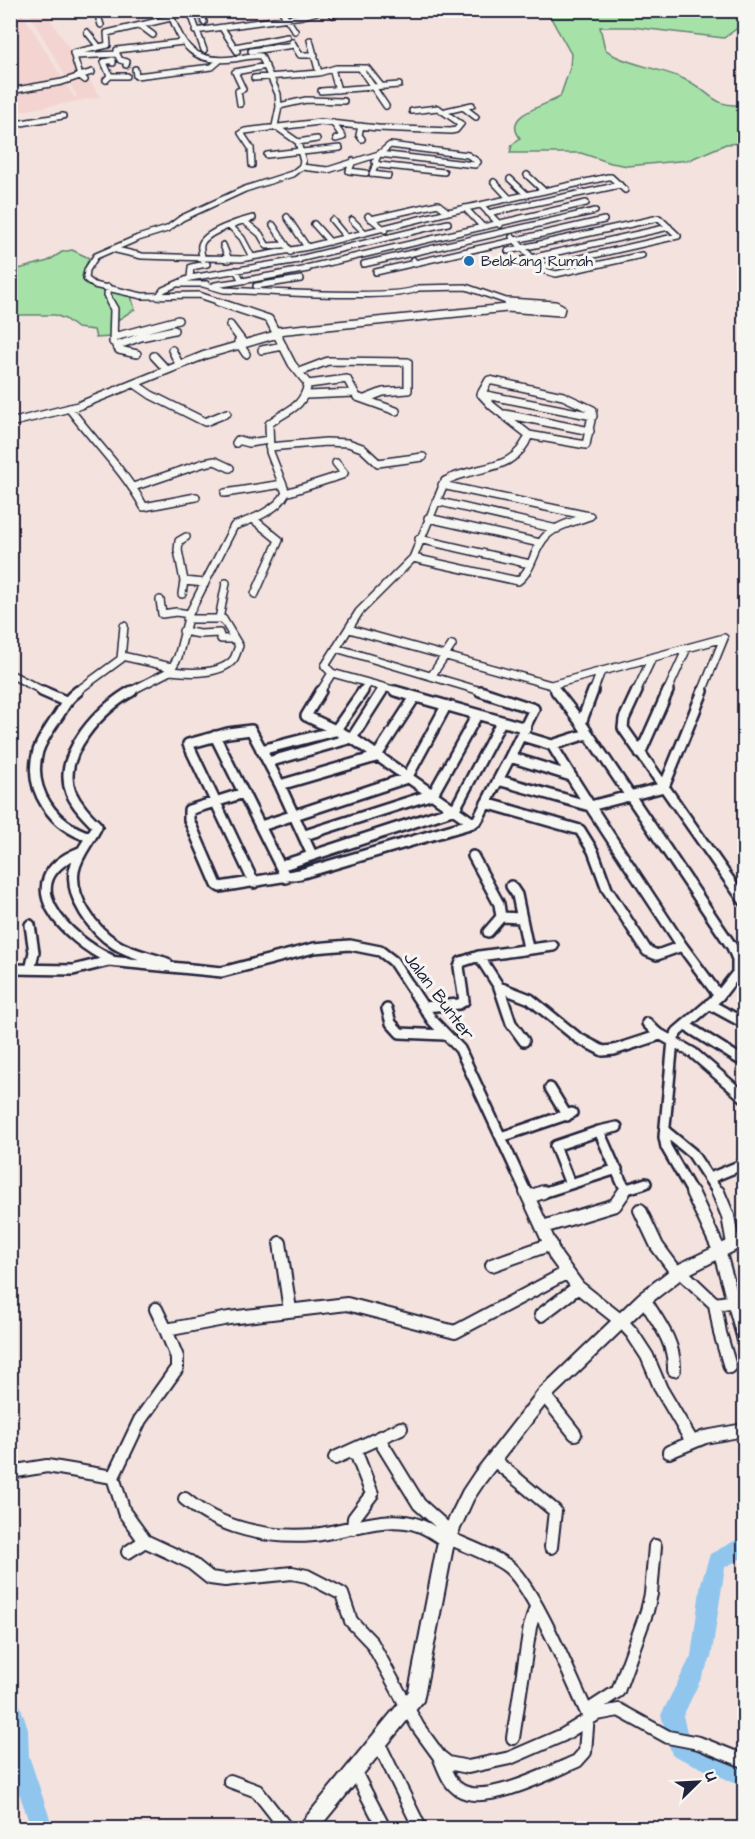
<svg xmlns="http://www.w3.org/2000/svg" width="755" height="1839" font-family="'Architects Daughter',sans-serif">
<rect width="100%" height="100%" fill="#f4e2de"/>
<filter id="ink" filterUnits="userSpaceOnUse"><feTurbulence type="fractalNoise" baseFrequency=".0167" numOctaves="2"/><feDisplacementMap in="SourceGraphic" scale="12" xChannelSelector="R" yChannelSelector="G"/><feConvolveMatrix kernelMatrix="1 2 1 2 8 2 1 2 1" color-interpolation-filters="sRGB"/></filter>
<g filter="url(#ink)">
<path fill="#f3d4d0" d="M11 11H21L74 97 77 96 28 11H45L100 97 11 113Z"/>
<path fill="#a6e1a7" stroke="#648271" stroke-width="1.5" d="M547 11H744V28L739 27 724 38 632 27H600L605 49 615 56C638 67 664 69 686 80 712 92 711 107 744 105V143L726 144 689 160 628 166 611 163 581 153H510L512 145 520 138C502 114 543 107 560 97L570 68 571 54Z
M72 250 89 258 82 276 84 280 131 296 135 309 116 321 110 337 96 338 94 330 77 328 65 319 55 315H11V271L48 261 62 252Z"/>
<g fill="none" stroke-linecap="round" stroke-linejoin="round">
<path fill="#90c6ee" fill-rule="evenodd" d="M744 1536V1557L725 1567 711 1658 683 1716 689 1740 744 1765V1787L672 1755 661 1715 691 1656 701 1583 710 1554Z
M10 1693 17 1696 28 1729 29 1756 53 1828H31L10 1766Z"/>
<g stroke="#22223b" stroke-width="8">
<path id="minor-far3" d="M96 10 101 25
M169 10C182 45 191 64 233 59 242 58 251 55 261 56L278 94 279 107 275 126 298 142 303 162 301 167 292 174 245 189 182 218 167 229 138 238 96 256 87 270 86 279 94 285 142 296 199 295 223 303
M201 10 204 22
M281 10 295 31
M328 10 333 15
M191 14 204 50
M141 26 153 35
M222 28 237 51
M195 31 303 16 324 10
M87 32 99 47
M310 40 319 73
M292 42 300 55H315
M235 47 287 37
M251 51 294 45
M117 54 120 60 127 62 126 65
M76 56 117 54V50L183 42
M360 68 386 106
M135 69 136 76 212 67 219 61
M333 72 338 90
M110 76H127
M254 78 319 73 336 68H367L382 87
M85 80 80 76 73 53 108 45 107 33 171 18
M106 80 110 76 104 62 113 60V63
M10 91 62 82 92 72
M321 91 399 85
M240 104 238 91 243 89 235 72 266 66
M279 106 306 100 344 101
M463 107 476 117
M446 111 472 105
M333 123 343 137 336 139
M10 125 63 116
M361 126 359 135 362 139
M298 142 317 139
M390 145 468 155 478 162 475 165 379 154Z
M302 152 340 148
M379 154 375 162 379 165 444 172
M267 155 301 151
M353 161 349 171 366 173
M376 164 372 174 388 176
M252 165 251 148 241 133 245 131 320 122 378 128 451 131 456 130 461 124 438 108 412 111
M301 167 328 170 379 154
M527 175 544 191
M510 179 527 195
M494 182 510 199
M481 205 500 225
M465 208 481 225
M488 213 620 185
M368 216 385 230
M287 217 307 247
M371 219 438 204 448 212
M332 220 346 237
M352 220 365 233
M244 221 260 234 267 246 283 245
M314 224 330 242
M273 225 291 252
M230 226 242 238 252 257
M512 237 545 271 556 274 642 255
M223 245 229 260H227
M112 249 142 256 241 259 308 247 448 212 608 177H611L625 190
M508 251 659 218 678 236
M299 259 448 223
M203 260C202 256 200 250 201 245 204 232 241 221 253 218
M522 260 669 227
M415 263 604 220
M364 264 595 211
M541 267 678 236
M306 268 586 203
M236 270 242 281 308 269
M376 272 415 263 413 260
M190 278 299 260
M179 284H207
M203 284 224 290C254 291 402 301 418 288L466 287 509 302 525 303
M215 285 242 281
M256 286 301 279
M108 287 107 295 111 303
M158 297 163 290 190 278 191 267 207 264"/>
</g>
<g stroke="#22223b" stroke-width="10">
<path id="minor-far2" d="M110 302 114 309 113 342
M218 302 269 319 292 364 308 384C302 410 287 409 269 424L270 452 286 493
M508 302 555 305 561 308 560 312
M230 325 242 341
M277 331 507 308 560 312
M114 337 178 320
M238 342 246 354
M172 350 179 364
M262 350 283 346
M137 354 119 350 116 346 141 337 174 330
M154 356 166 369
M299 372 328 361 408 362V390L383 392 365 399
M489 380 563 396 593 410 586 445 529 435 492 406 481 394Z
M135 384 151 395 205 422 227 413
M308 384 347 379 357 397 396 411
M481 394 593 416
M307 395 354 393
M69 408C94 442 124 470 144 507L196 497
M505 414 590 431
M10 423 78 406 205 355 278 334
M529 435C514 474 477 464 445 481L413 558 518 581C533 570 533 549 546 536 557 525 576 521 590 516
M236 443 238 440 249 443 269 440
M269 447 326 442 348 443 362 448 378 463 423 457
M442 485 589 516
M133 487 204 463 215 461 230 468
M225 493 283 484
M436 501 557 529
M428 518 540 543
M253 519 279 540 255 594
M186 537 179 541 178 550 184 581 205 583
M419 539 530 564
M182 594 184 581
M160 600 162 614 176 612 189 614
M219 619 226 583
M349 629 551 685 724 638 702 692
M183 631 200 634 219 633 221 639H234
M336 648 484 692
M122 656 171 667
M170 671C187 673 220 675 233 660 236 656 237 650 239 646L223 619H187
M10 674 45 692
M432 675 452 645
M551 685 557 692
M76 692 121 659 124 626
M129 692 170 671 178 657 189 614 234 526C251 520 278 510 286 493L342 475 344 473 336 463
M320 692 332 673
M362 692 368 684
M381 692 384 688
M401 692 332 673 325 666 359 612 413 558
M593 692 601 671
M636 692 652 658
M667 692 687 648"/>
</g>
<g stroke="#22223b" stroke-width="14">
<path id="minor-far1" d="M42 691 65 701
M78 691C65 701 65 706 56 719 49 730 42 739 38 751 27 791 54 826 90 837
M132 691C102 707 56 754 71 793 77 806 87 816 97 826 90 841 77 854 74 871 70 898 93 930 115 944 130 954 150 957 167 963
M321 691 306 716 352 738 473 823 478 819 510 757
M395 691 526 728
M480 691 534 709 510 757 571 776 590 806 664 787 703 691
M556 691 581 723 732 947 737 959V973
M637 691 624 719 623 728 744 901
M581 723 593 691
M215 736 280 866
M522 736 552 745 587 734
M552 745 571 776
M261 750 335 731 363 691
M640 754 668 691
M268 762 352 738 382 691
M498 780 590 806 682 946 719 996
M280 785 376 757 415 697
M244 793 189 810V820L217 885 220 887 300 874 473 823
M486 803 580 830 593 851 607 889 647 951 657 955 682 946
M261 826 407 778 446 706
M305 835 433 794 477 715
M80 852C8 881 67 939 110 959
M473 856 499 904 501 917 521 918
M286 878 280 866 455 809 501 722
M254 883 188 744 228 733 251 730 280 785 312 855
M511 886 517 895 528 948
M30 925 34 952 31 966
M488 932 501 917
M479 956 499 987 511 1023 524 1041
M10 969 73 970 109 961 222 972 314 948 350 945 380 951 393 961 432 1020 460 1049 527 1194
M499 987 530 999 578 1038 603 1051 614 1050 660 1035
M709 1004 744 1023
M424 1007 459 1004 464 1001 459 967 461 962 479 956 553 946
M387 1009 391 1023 400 1033 445 1035
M647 1023 656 1032 693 1053 744 1097
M685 1025 744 1062
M550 1088 567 1116
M617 1127 599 1131 622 1183 627 1189 646 1183
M665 1131 692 1153 719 1194
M501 1137 572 1113
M710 1178 744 1164
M570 1184 555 1146 599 1131
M539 1194 617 1169
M623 1194 627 1189
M693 1194 666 1147 664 1137 673 1040 677 1032 719 996 737 973 744 971"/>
</g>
<g stroke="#22223b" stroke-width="16">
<path id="minor" d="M526 1192 556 1257 578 1287 621 1321 632 1333 647 1356 661 1389 691 1440
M692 1192 719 1250 744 1340
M718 1192 728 1216 733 1244
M529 1197 543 1192
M640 1210 657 1246 677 1273
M543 1227 615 1205 624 1192
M742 1239 744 1253
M280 1243 290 1310
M492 1265 551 1244
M680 1271 715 1304
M644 1299C658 1322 675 1342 674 1370
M729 1302 715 1304 720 1333 730 1367
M156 1309 166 1330 229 1318 347 1304 455 1332 566 1273
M541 1315 578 1287
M166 1330 177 1357V1368L140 1420 113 1477 124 1512 145 1541 190 1562 210 1578 225 1580 292 1573 307 1576 342 1594 351 1621 372 1643 418 1727 439 1756 448 1763 468 1767 510 1758 563 1735 597 1714 619 1710 668 1737 699 1743 744 1761
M544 1395 575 1434
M379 1439 419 1504 450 1532
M669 1452 705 1437 744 1430
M335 1458 401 1428
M494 1460 555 1511 551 1547
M10 1472 47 1466 113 1477
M185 1499C219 1528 269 1539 314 1535 347 1531 385 1514 418 1525 428 1528 437 1535 446 1541
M353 1528 354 1518 372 1494 355 1450
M447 1537C466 1546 488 1553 506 1565 532 1582 573 1683 588 1715
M128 1552 145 1541
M513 1738 530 1627 536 1607
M379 1744 420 1828
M440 1759C445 1770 449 1784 460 1790 486 1806 551 1772 577 1761L585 1752 588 1715 592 1708 618 1691 647 1611 651 1594 655 1546
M355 1772 384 1828
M230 1781 257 1791 286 1828"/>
</g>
<g stroke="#22223b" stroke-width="4">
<path id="secondary" d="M744 1233V1246L685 1276 649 1304 549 1400 485 1482 473 1500 454 1542 423 1701 319 1828H299L302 1822 409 1691 438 1541 463 1490 475 1472 539 1390 639 1294 675 1266Z"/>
</g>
<use href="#minor-far3" stroke="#f6f6f2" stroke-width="5"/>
<use href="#minor-far2" stroke="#f6f6f2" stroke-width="7"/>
<use href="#minor-far1" stroke="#f6f6f2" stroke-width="9"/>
<use href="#minor" stroke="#f6f6f2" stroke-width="12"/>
<use href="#secondary" fill="#f6f6f2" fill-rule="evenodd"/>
</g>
</g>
<circle fill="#1f6fb2" stroke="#f6f6f2" stroke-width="2" cx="469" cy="261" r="6"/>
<g text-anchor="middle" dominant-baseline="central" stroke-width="6" stroke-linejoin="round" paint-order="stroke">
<g font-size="15" fill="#22223b" stroke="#f6f6f2" text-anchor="start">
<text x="481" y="261">Belakang Rumah</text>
</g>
<g font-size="18" fill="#22223b" stroke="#f6f6f2">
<text transform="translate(439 996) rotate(53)">Jalan Bunter</text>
</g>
</g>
<rect width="755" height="1839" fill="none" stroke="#f6f6f2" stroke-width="36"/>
<rect x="18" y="18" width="719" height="1803" fill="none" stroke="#22223b" stroke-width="2" filter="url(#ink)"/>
<g transform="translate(698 1782) rotate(66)" stroke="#f6f6f2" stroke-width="4.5" paint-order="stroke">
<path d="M0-4.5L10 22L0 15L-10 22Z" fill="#22223b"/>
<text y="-9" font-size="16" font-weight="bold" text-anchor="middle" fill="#22223b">U</text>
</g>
</svg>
